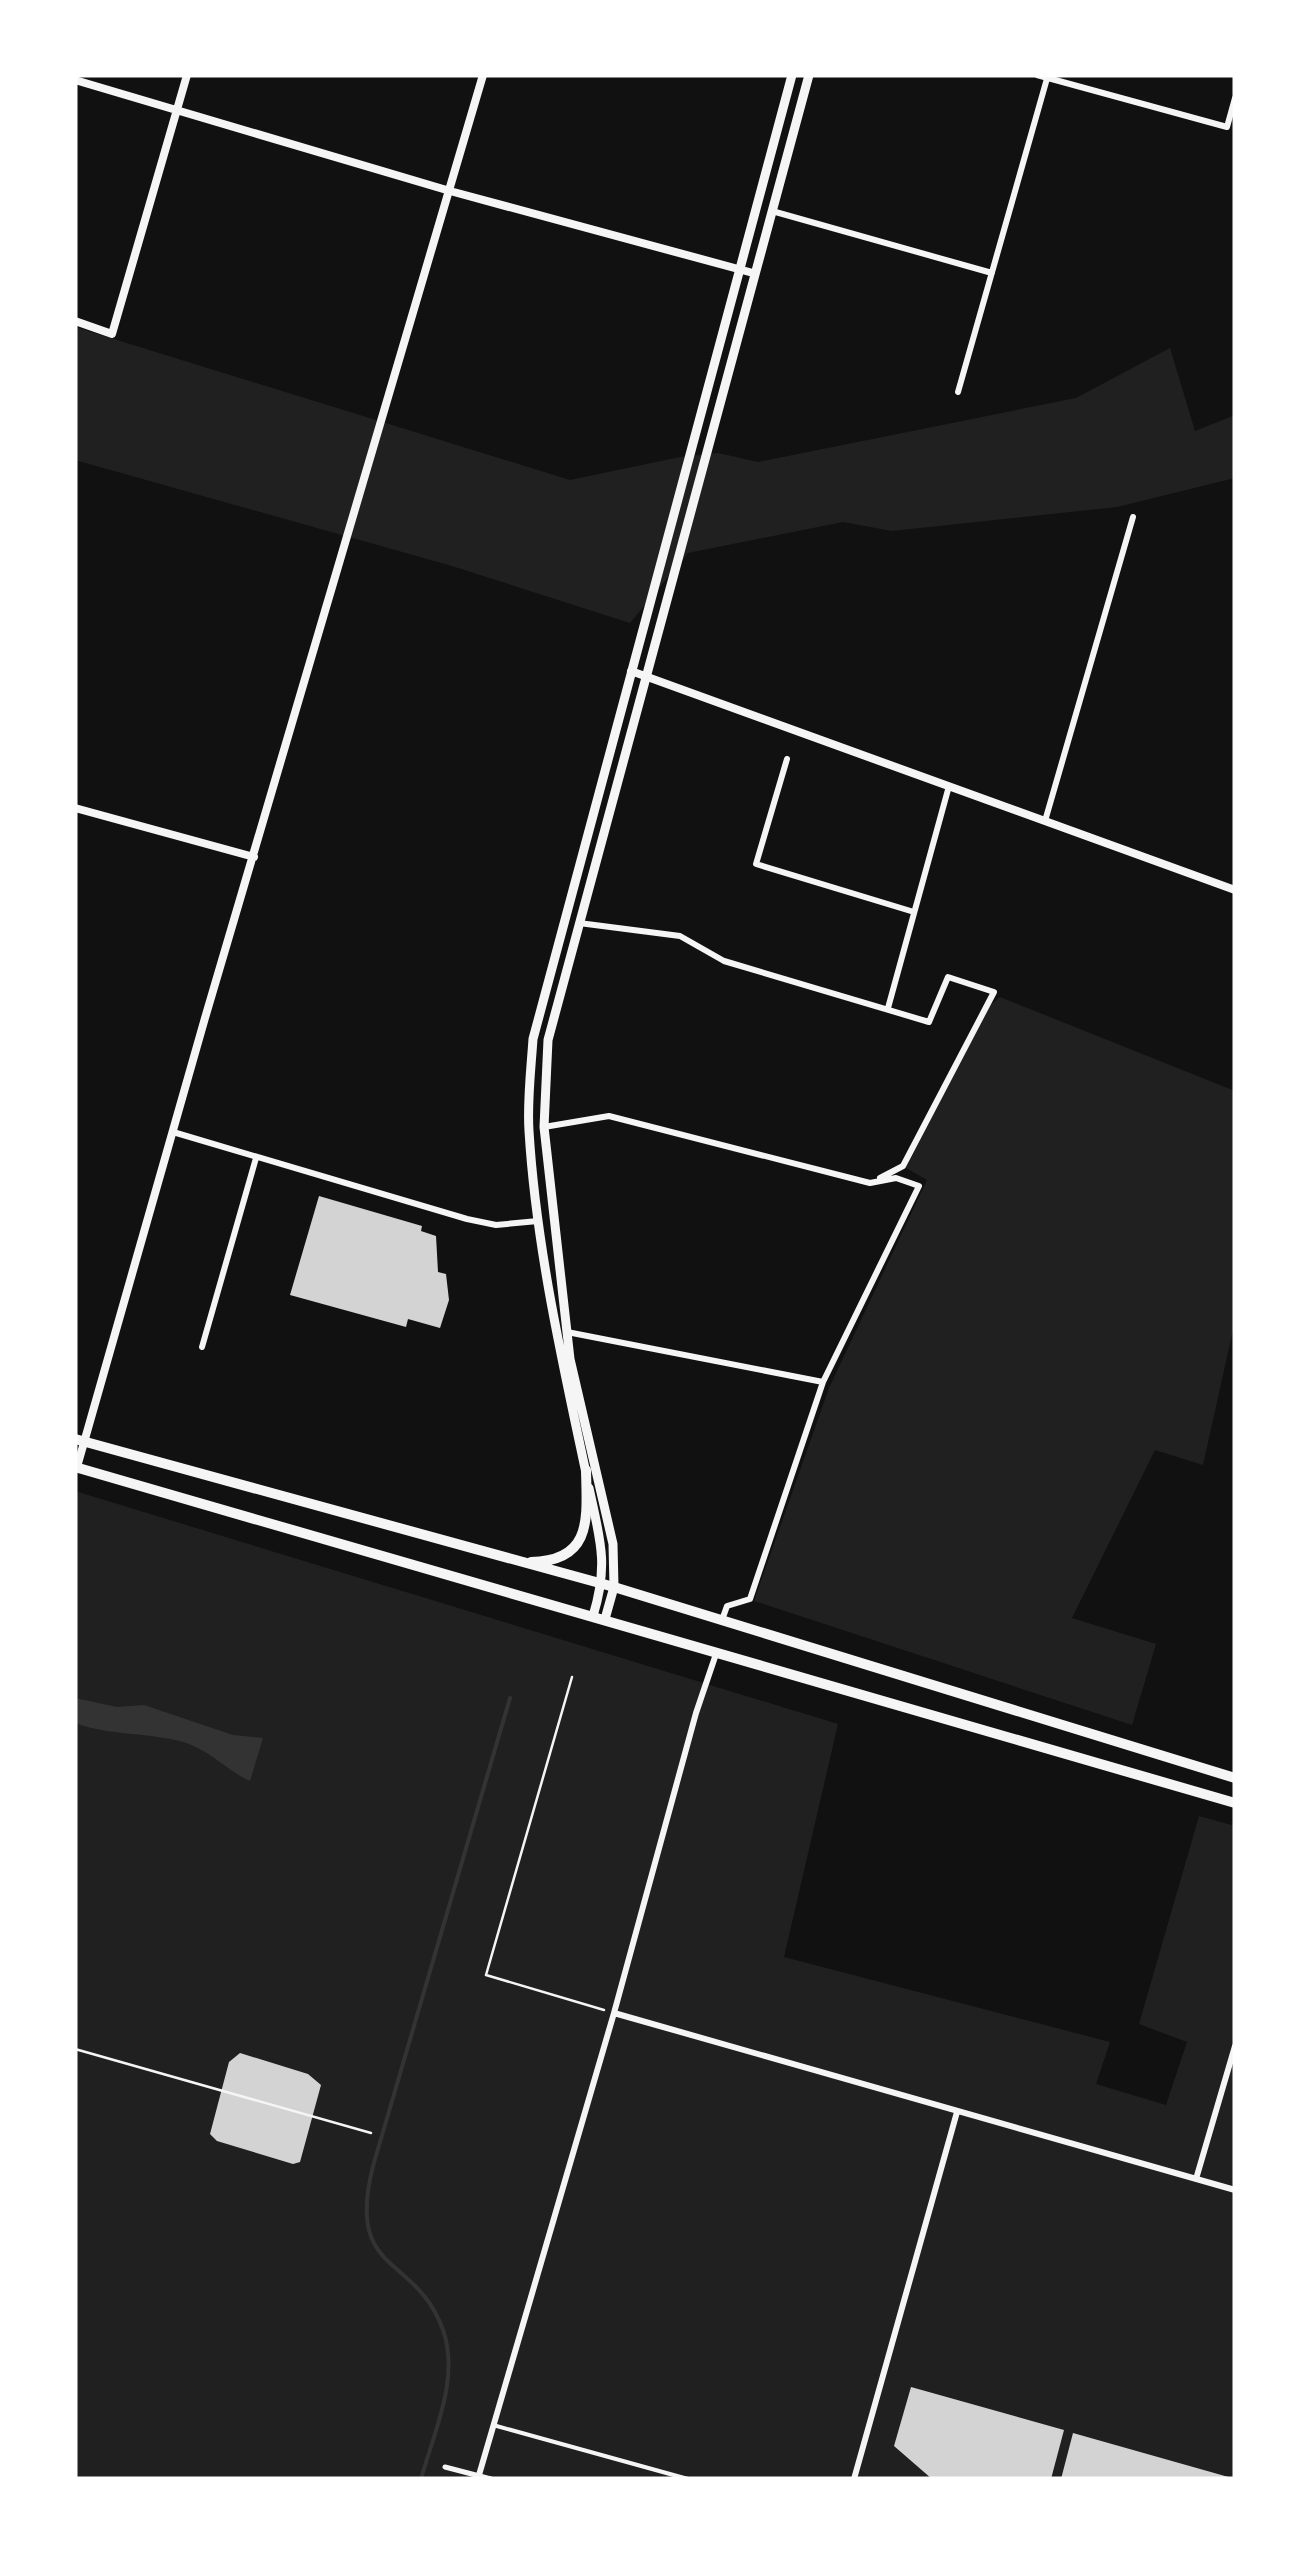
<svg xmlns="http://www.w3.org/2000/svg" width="1310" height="2554" font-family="Rubik,sans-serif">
<rect width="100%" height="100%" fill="#111"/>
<path fill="#202020" d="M75 327 570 480 680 457 718 453 758 462 1076 398 1170 348 1195 431 1235 415V478L1117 507 892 531 843 522 688 553 630 623 452 566 75 460Z
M1000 997 1235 1091V1321L1203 1465 1155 1450 1072 1618 1156 1644 1132 1725 754 1601 829 1388 927 1180 906 1168 988 1007Z
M75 1491 838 1724 784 1957 1110 2042 1096 2084 1166 2105 1187 2042 1139 2024 1199 1816 1235 1826V2479H75Z"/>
<path fill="#333" d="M75 1698 117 1707 144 1705 233 1735 263 1738 250 1781C226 1770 210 1750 183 1742 148 1732 110 1736 75 1723Z"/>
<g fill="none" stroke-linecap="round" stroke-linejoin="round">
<path stroke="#333" stroke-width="4" d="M421 2479C434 2432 460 2378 443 2330 416 2253 345 2277 373 2166L510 1698"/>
</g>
<path fill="#d3d3d3" d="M319 1196 422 1226 421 1231 436 1236 438 1272 446 1274 449 1300 440 1328 408 1319 406 1327 290 1295Z
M240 2053 308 2074 321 2085 300 2162 293 2164 217 2141 210 2134 229 2062Z
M911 2387 1064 2430 1051 2479H932L894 2446Z
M1073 2433 1232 2478 1231 2479H1061Z"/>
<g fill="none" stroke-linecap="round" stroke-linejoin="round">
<path stroke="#f5f5f5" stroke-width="2.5" d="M572 1677 486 1975 604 2010
M75 2049 371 2133"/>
<path stroke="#f5f5f5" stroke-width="4" d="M493 2425 688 2479"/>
<path stroke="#f5f5f5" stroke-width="5" d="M445 2467 491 2479"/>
<path stroke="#f5f5f5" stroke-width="6" d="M1037 75 1227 127 1235 98
M772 211 992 273
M958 392 1048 75
M787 759 756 864 914 912
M1045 821 1133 517
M579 923 680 936 724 961 929 1022 948 977 994 992 903 1166 880 1178
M888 1008 949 786
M544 1127 609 1116 870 1183 896 1178 919 1186 823 1382 750 1599 727 1606 722 1620
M173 1132 467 1219 496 1225 538 1221
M567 1332 823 1382
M202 1347 256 1158
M614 2013 1235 2190
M1196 2179 1235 2046
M479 2475 614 2013 696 1713 716 1654
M854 2479 957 2112"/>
<path stroke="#f5f5f5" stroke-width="8" d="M75 80 450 191 753 273
M75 321 112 334 187 75
M631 671 1235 890
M75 808 254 857
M77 1467 205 1018 483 75"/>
<path stroke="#f5f5f5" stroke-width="9" d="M586 1473C562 1360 536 1246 529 1131 527 1101 531 1069 533 1039L792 75
M589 1488C600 1539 609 1564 593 1616
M605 1619 614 1587 613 1544 570 1359 544 1127 548 1040 809 75"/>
<path stroke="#f5f5f5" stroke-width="10" d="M75 1439 614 1587 1235 1778
M75 1467 1235 1803
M531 1562C593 1561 587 1518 586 1470"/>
</g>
<rect width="1310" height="2554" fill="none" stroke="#ffffff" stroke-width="155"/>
</svg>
